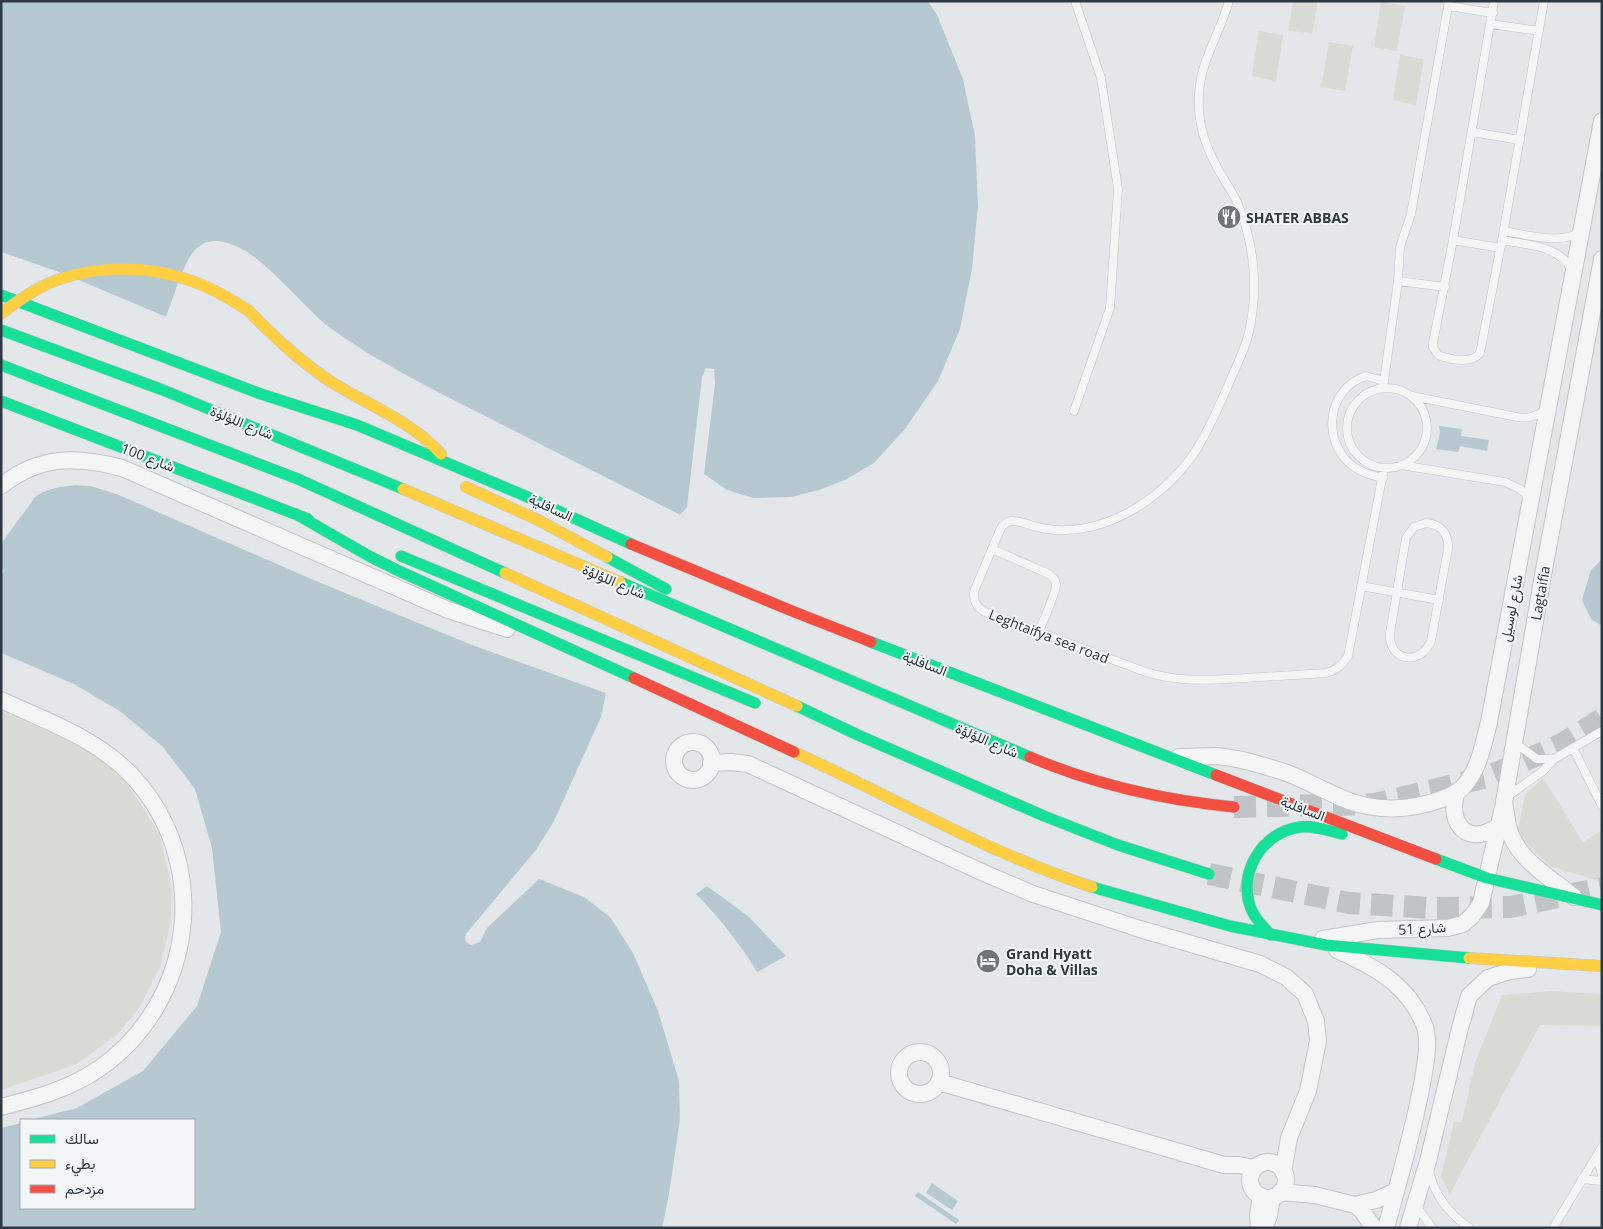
<svg xmlns="http://www.w3.org/2000/svg" width="1603" height="1229" font-family="'Open Sans',Vazirmatn,sans-serif">
<rect width="100%" height="100%" fill="#e4e7e9"/>
<path fill="#d7dcd5" d="M1293 1H1318L1312 34 1288 30Z
M1381 2 1405 6 1397 51 1374 47Z
M1259 31 1283 35 1276 81 1252 76Z
M1329 42 1353 46 1345 91 1321 87Z
M1400 55 1424 59 1416 105 1393 100Z
M1 711 77 743 120 771 160 836 172 889 170 925 161 964 139 1008 117 1035 75 1065 1 1090Z
M1543 778 1583 842 1602 830V882L1549 866 1517 834 1525 795Z
M1550 991 1602 994V1026L1540 1025 1450 1194 1441 1176 1454 1122H1462L1475 1063 1502 995Z"/>
<path fill="#b6c8d0" d="M1 1H928L937 15 963 79 975 136 978 206 972 269 960 329 938 381 905 429 874 463 845 480 819 490 791 497 753 498 727 490 704 474 715 384 714 369 706 368 702 377 687 507 680 515C617 483 554 451 491 419 436 391 384 366 333 330 301 308 255 240 214 241 208 242 202 244 197 248 184 259 173 300 166 317L64 274 1 252Z
M1439 426 1462 429 1461 436 1489 440 1487 451 1460 446 1458 452 1436 449 1440 433Z
M75 485 91 486 117 494 314 580 470 644 606 693 601 717 554 821 536 850 466 934 465 941 471 945 480 942 487 928 539 879 584 897 610 917 633 953 658 1011 679 1081 680 1119 669 1194 662 1228H1V1128L21 1123V1208H194V1120H30L77 1108 143 1071 197 1006 221 932 212 848 195 789 163 747 121 712 74 684 1 653V576L4 571 1 568V544L35 497C46 488 61 487 75 485Z
M1602 559V626L1591 619 1582 600 1591 570Z
M707 886 748 916 786 956 757 972C740 943 719 918 696 894Z
M932 1183 958 1201 952 1210 926 1193Z
M918 1192 959 1220 956 1224 915 1196Z"/>
<path fill="#e4e7e9" d="M216 241 229 244 246 251 263 264 323 323 365 353 412 380 680 515 679 517 411 382 363 355 321 325 262 266 244 253 228 246 216 244 207 245 199 250 191 260 168 318 166 319 63 276 1 255V252L64 274 166 317 189 258 197 248 206 242Z
M75 482 92 484 118 492 315 578 471 642 607 690 606 693 470 644 314 580 117 494 91 486 75 485 56 487 40 493 35 497 34 495 39 491 56 485Z"/>
<g fill="none" stroke-linecap="round" stroke-linejoin="round">
<path stroke="#bfc4c7" stroke-width="22" stroke-dasharray="22 11" stroke-linecap="butt" d="M1234 807 1375 804 1487 777 1562 744 1602 719
M1209 874 1349 903 1431 908 1510 907 1602 888"/>
<g stroke="#c3c5c7" stroke-width="9">
<path id="lane" d="M1229 1C1218 40 1196 65 1199 109 1200 133 1210 156 1222 176 1227 185 1233 193 1237 202 1255 244 1259 292 1248 336 1243 354 1234 371 1227 388 1217 410 1208 432 1195 452 1166 494 1118 528 1067 530 1057 531 1046 529 1037 527 1029 525 1019 520 1011 521 1006 522 1002 525 1000 530L975 589C972 599 976 607 985 612L1143 671C1178 683 1209 680 1246 678 1273 676 1299 675 1326 673 1337 670 1342 665 1348 656L1384 468
M1494 1 1453 240 1433 343V347L1438 355C1450 360 1472 364 1480 353L1502 240 1544 1
M1448 6 1493 13
M1491 24 1539 31
M1472 132 1520 140
M1504 231C1523 234 1564 246 1580 231
M1453 240 1500 248
M1502 240C1527 245 1560 245 1572 271
M1398 281 1445 287
M1383 388 1398 281 1400 247 1411 214 1449 1
M1347 428a40 40 0 1 1 80 0a40 40 0 1 1-80 0Z
M1412 396 1517 417C1529 419 1536 416 1546 410
M1074 411 1110 308 1118 189 1101 78 1075 1
M1401 465 1505 482 1520 489 1530 498
M1383 478C1373 476 1363 473 1354 467 1321 443 1326 389 1366 376L1384 381
M1426 523C1441 524 1449 534 1448 549L1431 641C1420 667 1388 661 1390 633L1406 538 1414 527Z
M992 549 1049 574C1053 577 1056 580 1056 584 1057 592 1042 622 1039 632
M1361 586 1439 600
M1514 742 1537 759H1554
M1573 748 1602 806
M1508 796 1543 771 1554 759 1602 731
M1600 1152 1599 1163 1602 1175
M1429 1170C1434 1195 1449 1214 1470 1228
M1582 1179 1602 1181
M1416 1205 1432 1228
M1553 1228 1602 1147"/>
</g>
<g stroke="#c3c5c7" stroke-width="18">
<path id="street" d="M1 486C40 455 76 456 122 468L448 610 507 629
M1 700C48 722 99 739 134 778 213 865 194 1002 100 1068 70 1089 36 1098 1 1107
M674 761a19 19 0 1 1 38 0a19 19 0 1 1-38 0Z
M1179 757C1191 757 1204 756 1217 756 1240 758 1265 766 1287 773 1308 781 1328 793 1349 801 1380 812 1412 810 1442 799 1450 796 1456 794 1462 788 1479 771 1483 745 1489 722L1602 121
M711 763 731 762 748 764 984 873 1033 894 1140 929 1260 964 1286 977 1305 994 1316 1021 1318 1041 1308 1091 1289 1138 1283 1172
M1456 794C1448 825 1468 846 1497 827
M1574 897C1552 879 1520 861 1510 833 1507 823 1506 813 1504 802L1543 575 1602 259
M1323 939 1378 930 1448 928 1463 924 1472 916 1481 903 1503 807
M1337 950C1369 965 1398 978 1417 1010 1420 1017 1425 1024 1426 1031 1429 1048 1425 1067 1422 1084 1413 1133 1399 1180 1386 1228
M899 1073a21 21 0 1 1 42 0a21 21 0 1 1-42 0Z
M939 1082 1224 1165H1239L1254 1168
M1250 1180a18 18 0 1 1 36 0a18 18 0 1 1-36 0Z
M1280 1192 1315 1195 1355 1205 1376 1200 1396 1191
M1355 1205 1362 1211 1374 1228
M1259 1228 1258 1215 1261 1196
M1264 1228 1269 1216 1272 1197
M1408 1228 1428 1161 1460 1028 1469 996 1488 978 1510 971 1528 969"/>
</g>
<g stroke="#c3c5c7" stroke-width="12">
<path id="fast" d="M1 295 258 393 357 425 523 495 631 544
M1 330 163 390 403 489
M1 365 298 479 505 573
M1 401 308 519
M296 514 369 556 397 570 634 678
M401 556 755 703
M607 557 666 589
M620 582 1030 757
M871 642 1216 775
M797 706 858 735 1044 816 1118 845 1209 874
M1436 859 1487 878 1602 905
M1092 887 1230 926 1326 945 1469 958
M1271 935C1264 928 1256 920 1252 911 1236 875 1261 832 1300 827 1314 825 1329 831 1342 834"/>
</g>
<g stroke="#c3c5c7" stroke-width="12">
<path id="slow" d="M249 311C275 338 302 363 333 383 370 406 411 421 441 454
M466 487 538 520 607 557
M403 489 620 582
M505 573 797 706
M794 752C893 797 988 853 1092 887
M1469 958 1602 966"/>
</g>
<g stroke="#c3c5c7" stroke-width="12">
<path id="jam" d="M631 544 792 611 871 642
M634 678 794 752
M1030 757C1096 785 1163 800 1234 807
M1216 775 1436 859"/>
</g>
<use href="#lane" stroke="#f4f5f5" stroke-width="8"/>
<use href="#street" stroke="#f4f5f5" stroke-width="16"/>
<use href="#fast" stroke="#16e098" stroke-width="11"/>
<use href="#slow" stroke="#ffcf43" stroke-width="11"/>
<use href="#jam" stroke="#f24e42" stroke-width="11"/>
<g stroke="#c3c5c7" stroke-width="12" stroke-linecap="butt">
<path id="slow-bridge" d="M1 314C13 304 25 296 39 288 84 265 144 263 192 281 212 288 231 299 249 311"/>
</g>
<use href="#slow-bridge" stroke="#ffcf43" stroke-width="11"/>
</g>
<defs>
<g id="restaurant-disc" transform="scale(1.25)"><circle r="9.5" fill="#6d757b" stroke="#f3f6f7"/><path d="M-5-6h1v4h1v-4h1v4h1v-4h1v5L-1.5 .5V6h-2V.5L-5-1ZM5-6V6H3V1.5H1.5Q1.5-4 5-6Z" fill="#fff"/></g>
<g id="hotel-disc" transform="scale(1.25)"><circle r="9.5" fill="#6d757b" stroke="#f3f6f7"/><path d="M-6-4.5h1.5V1H6V5H4.5V3h-9V5H-6ZM-4 0a1.8 1.8 0 1 1 3.6 0ZM.5 0V-2.5h3Q6-2.5 6 0Z" fill="#fff"/></g>
</defs>
<g fill-rule="evenodd">
<use href="#restaurant-disc" x="1229" y="217"/>
<use href="#hotel-disc" x="988" y="961"/>
</g>
<g text-anchor="middle" dominant-baseline="central" stroke-width="4" stroke-linejoin="round" paint-order="stroke">
<g font-size="14" font-weight="bold" fill="#2d3840" stroke="#f3f6f7" text-anchor="start">
<text x="1246" y="217">SHATER ABBAS</text>
<text x="1006" y="953">Grand Hyatt<tspan x="1006" dy="16">Doha &amp; Villas</tspan></text>
</g>
<g font-size="14" fill="#2d3840" stroke="#f3f6f7">
<text transform="translate(242 422) rotate(22)">شارع اللؤلؤة</text>
<text transform="translate(148 457) rotate(21)">شارع 100</text>
<text transform="translate(551 507) rotate(25)">السافلية</text>
<text transform="translate(614 581) rotate(23)">شارع اللؤلؤة</text>
<text transform="translate(1540 593) rotate(-80)">Lagtaifia</text>
<text transform="translate(1511 608) rotate(-79)">شارع لوسيل</text>
<text transform="translate(1049 636) rotate(21)">Leghtaifya sea road</text>
<text transform="translate(925 663) rotate(21)">السافلية</text>
<text transform="translate(987 740) rotate(23)">شارع اللؤلؤة</text>
<text transform="translate(1303 808) rotate(21)">السافلية</text>
<text transform="translate(1422 928) rotate(-3)">شارع 51</text>
</g>
</g>
<rect width="1603" height="1229" fill="none" stroke="#2d3840" stroke-width="5"/>
<rect x="20" y="1119" width="175" height="90" fill="#f3f6f7" stroke="#a4aaae"/>
<rect x="30" y="1135" width="25" height="8" fill="#16e098" stroke="#a4aaae"/>
<text x="65" y="1144" font-size="15" fill="#2d3840">سالك</text>
<rect x="30" y="1160" width="25" height="8" fill="#ffcf43" stroke="#a4aaae"/>
<text x="65" y="1169" font-size="15" fill="#2d3840">بطيء</text>
<rect x="30" y="1185" width="25" height="8" fill="#f24e42" stroke="#a4aaae"/>
<text x="65" y="1194" font-size="15" fill="#2d3840">مزدحم</text>
</svg>
